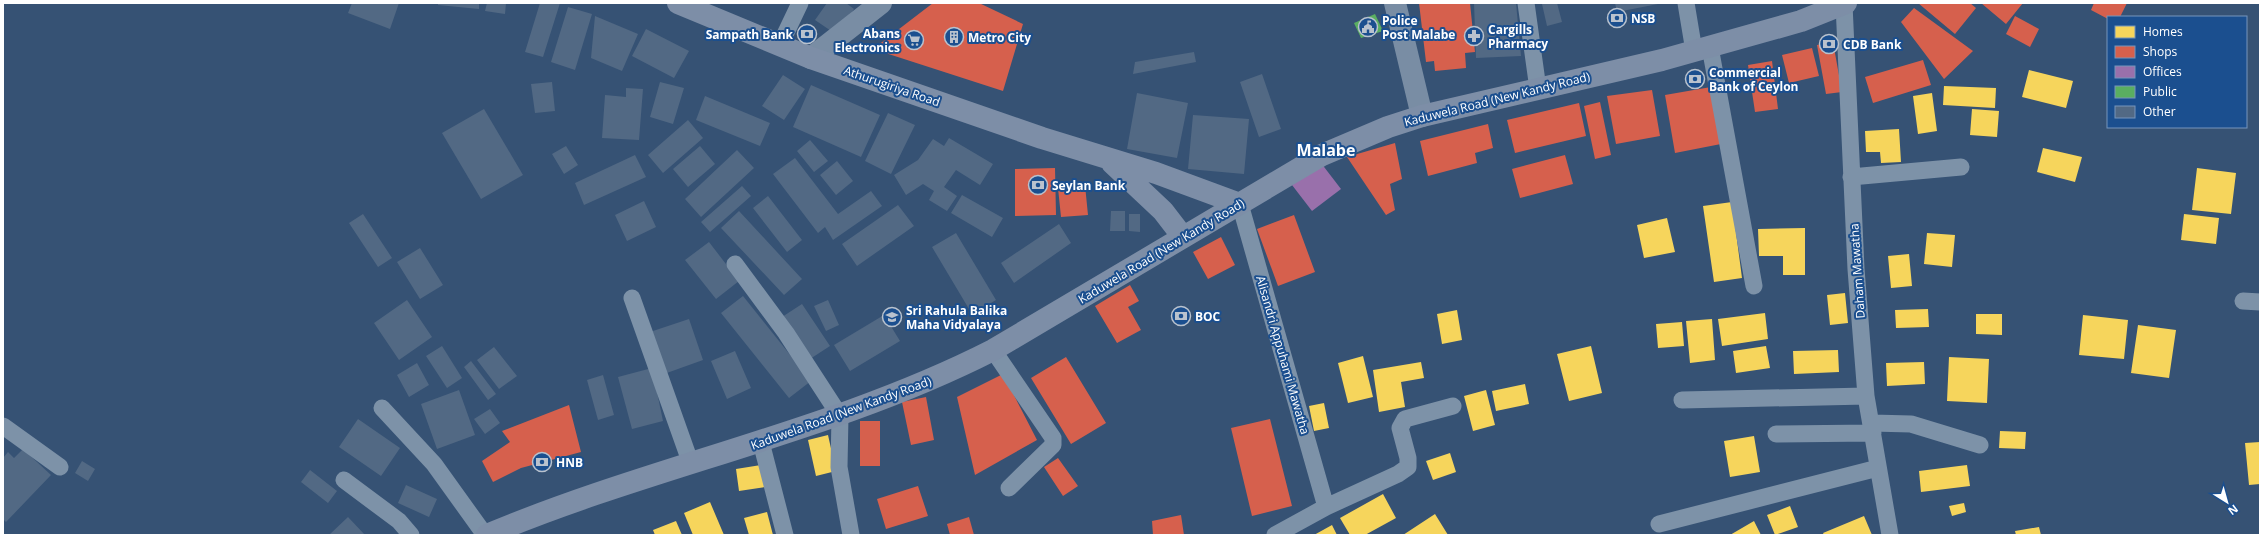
<svg xmlns="http://www.w3.org/2000/svg" width="2263" height="538" font-family="'Open Sans',sans-serif">
<rect width="100%" height="100%" fill="#365274"/>
<path fill="#f6d55c" d="M2029 70 2073 81 2066 108 2022 97Z
M1944 86 1996 88 1995 108 1943 105Z
M1932 93 1937 131 1918 134 1913 96Z
M1972 109 1999 111 1997 137 1970 135Z
M1899 129 1901 162 1881 163 1880 152H1866L1865 131Z
M2043 148 2082 157 2075 182 2037 172Z
M2197 168 2236 173 2231 214 2192 210Z
M1732 202 1742 278 1714 282 1703 206Z
M2184 214 2219 218 2216 244 2181 240Z
M1667 218 1675 252 1644 258 1637 225Z
M1805 228V275H1783V256H1759L1758 229Z
M1927 233 1955 235 1952 267 1924 264Z
M1909 254 1912 286 1891 288 1888 256Z
M1845 293 1848 323 1830 325 1827 295Z
M1928 309 1929 327 1896 328 1895 310Z
M1457 310 1462 340 1442 344 1437 314Z
M1765 313 1768 339 1722 346 1718 319Z
M1976 314H2002V335L1976 334Z
M2083 315 2128 320 2124 359 2079 355Z
M1712 319 1715 360 1690 363 1686 321Z
M1682 322 1684 346 1658 348 1656 324Z
M2138 325 2176 330 2169 378 2131 373Z
M1591 346 1602 393 1569 401 1557 354Z
M1766 346 1770 368 1736 373 1733 351Z
M1838 350 1839 372 1794 374 1793 351Z
M1363 356 1373 397 1348 403 1338 363Z
M1949 357 1989 359 1987 403 1947 401Z
M1421 362 1424 378 1401 382 1405 407 1379 412 1373 370Z
M1924 362 1925 384 1887 386 1886 363Z
M1525 384 1529 404 1496 411 1492 391Z
M1486 390 1495 425 1473 431 1464 396Z
M1324 403 1329 428 1314 431 1309 406Z
M2000 431 2026 432 2025 449 1999 448Z
M828 435 836 471 816 476 808 440Z
M1754 436 1760 472 1730 477 1724 441Z
M2260 442V484L2249 485 2245 443Z
M1450 453 1456 472 1433 480 1426 461Z
M761 465 765 487 739 491 736 469Z
M1967 465 1970 486 1921 492 1919 471Z
M1383 494 1396 518 1365 535H1350L1340 518Z
M710 502 724 535H693L684 513Z
M1964 503 1966 512 1952 516 1949 506Z
M1790 506 1798 527 1775 535 1767 515Z
M767 512 773 535H749L744 518Z
M1435 514 1448 535H1403Z
M1864 516 1872 535H1824L1823 533Z
M676 521 682 535H655L653 530Z
M1754 521 1761 535H1730Z
M1332 525 1337 535H1314Z
M2039 527 2041 535H2016L2015 531Z"/>
<path fill="#d6604d" d="M933 3H979L1023 24 1003 91 873 49Z
M1419 3H1470L1475 52 1465 53 1466 68 1435 71 1434 61 1426 62Z
M1918 3H1970L1976 8 1955 34Z
M1981 3H2023L2006 24Z
M2094 3H2127L2120 17H2108V19L2091 10Z
M1914 8 1973 51 1944 79 1901 22Z
M2015 16 2039 29 2030 47 2006 34Z
M1833 42 1842 92 1826 94 1817 45Z
M1812 48 1819 76 1789 83 1782 55Z
M1923 60 1931 85 1873 103 1865 77Z
M1772 61 1778 109 1755 112 1748 65Z
M1711 87 1721 144 1675 153 1665 95Z
M1652 90 1660 136 1616 144 1607 96Z
M1600 102 1611 155 1595 159 1584 106Z
M1579 103 1586 136 1515 153 1507 120Z
M1488 124 1493 148 1475 153 1477 163 1428 176 1420 141Z
M1395 143 1402 179 1390 184 1395 210 1386 215 1347 157Z
M1565 155 1573 184 1520 198 1512 169Z
M1055 168 1056 215 1015 216V169Z
M1085 185 1088 215 1061 217 1058 188Z
M1294 215 1315 272 1278 286 1257 229Z
M1221 237 1235 265 1208 279 1193 252Z
M1130 285 1139 301 1128 307 1141 330 1117 343 1095 306Z
M1066 357 1106 423 1071 444 1031 378Z
M1003 374 1037 440 975 475 957 397Z
M926 397 934 440 911 445 902 402Z
M569 405 581 452 521 468 493 482 482 461 510 442 502 431Z
M1270 419 1292 506 1252 516 1231 428Z
M860 421H880V466H860Z
M1058 458 1078 486 1063 496 1044 467Z
M918 486 928 516 886 529 877 499Z
M1181 515 1184 535H1153L1152 521Z
M969 517 974 535H950L947 524Z"/>
<path fill="#9970ab" d="M1321 163 1341 189 1312 211 1292 185Z"/>
<path fill="#5aae61" d="M1375 14 1383 31 1361 38 1354 23Z"/>
<path fill="#526984" d="M352 3H399L390 29 348 13Z
M438 3H479V9L438 5Z
M487 3H506L505 14 485 11Z
M540 3H560L543 57 525 52Z
M827 3H846L854 9 837 35 815 20Z
M1474 3H1516L1521 56 1476 58Z
M1547 3H1557L1562 22 1547 26 1542 4Z
M1615 3H1658V4L1617 12Z
M568 7 592 14 575 70 551 62Z
M595 16 638 34 622 71 591 58Z
M646 29 689 51 674 78 632 56Z
M1194 52 1196 62 1133 74 1135 62Z
M1262 74 1281 129 1259 137 1240 82Z
M783 75 805 89 784 120 762 106Z
M552 82 555 111 535 113 531 84Z
M660 82 684 88 673 124 650 117Z
M811 85 880 115 861 157 793 127Z
M626 88 643 89 639 140 602 138 605 95 626 97Z
M1137 93 1188 103 1177 158 1127 149Z
M705 96 770 123 760 146 696 120Z
M484 109 523 175 481 199 442 133Z
M888 113 915 125 891 174 865 161Z
M1193 115 1249 119 1244 174 1188 169Z
M688 120 703 138 663 173 648 155Z
M949 138 993 164 980 185 956 170 944 187 957 196 947 211 929 200 934 191 923 184 906 195 894 175 918 160 933 139 944 146Z
M810 140 828 161 814 172 797 151Z
M566 146 578 165 564 174 552 154Z
M700 146 715 164 688 187 673 169Z
M737 150 754 168 701 217 685 199Z
M635 155 646 177 584 205 575 183Z
M795 158 838 214 871 191 882 206 833 240 825 227 818 233 773 174Z
M837 161 853 181 836 195 820 175Z
M742 186 751 196 710 232 701 222Z
M962 195 1003 218 992 237 951 213Z
M768 196 802 240 787 252 753 208Z
M644 201 656 227 627 241 615 215Z
M898 205 914 226 857 266 842 244Z
M739 211 802 279 784 295 721 228Z
M1111 211H1125V231H1110Z
M363 214 392 258 378 267 349 223Z
M1129 214H1140V232L1129 231Z
M1059 224 1071 243 1014 283 1001 263Z
M956 233 996 300 972 314 932 247Z
M709 242 739 281 716 299 685 260Z
M420 248 443 285 420 299 397 262Z
M743 296 811 381 789 398 721 313Z
M407 300 432 337 399 360 374 323Z
M828 300 839 325 826 331 814 306Z
M802 304 830 346 810 359 782 317Z
M884 315 900 341 850 371 834 345Z
M689 319 703 360 664 374 650 332Z
M442 346 462 378 447 388 426 356Z
M494 347 517 376 499 389 477 360Z
M735 351 751 388 727 399 711 361Z
M471 361 496 394 488 400 464 367Z
M417 363 429 385 409 397 397 375Z
M652 368 663 421 632 429 618 377Z
M603 375 614 415 598 420 587 380Z
M459 390 475 435 437 449 421 404Z
M490 409 500 423 485 434 474 419Z
M358 419 400 448 381 476 339 447Z
M23 449 51 475 6 522 3 519V458L8 452 14 458Z
M82 461 95 469 88 481 75 473Z
M310 470 337 491 328 503 301 482Z
M406 485 437 499 429 517 398 503Z
M348 517 365 535H329Z"/>
<g fill="none" stroke-linecap="round" stroke-linejoin="round">
<path stroke="#7d92a8" stroke-width="17" d="M1526 3 1538 89
M1686 3 1694 51
M1844 4 1856 269 1866 396 1890 535
M780 45 800 3
M1710 47 1754 286
M1851 177 1961 167
M1240 204 1326 507
M735 264 786 333 840 416 839 467 851 535
M632 298 691 464
M2243 301 2260 302
M993 350 1053 438V445L1009 488
M1682 400 1866 396
M382 408 434 464 485 535
M1872 423 1911 424 1980 445
M3 426 60 467
M1776 434 1873 433
M761 442 785 535
M344 480 399 521 411 535
M1659 524 1878 468
M1275 535 1326 507 1398 474 1408 467V458L1400 428 1405 419 1453 406"/>
<path stroke="#798da4" stroke-width="22" d="M1395 3 1422 116
M811 58 881 3"/>
<path stroke="#7d8ea7" stroke-width="22" d="M678 3 811 58 1042 138 1156 173 1240 204
M1112 163 1163 211 1183 237
M487 535C653 465 832 432 993 350L1322 155 1388 127 1422 116 1662 60 1801 21 1846 3"/>
</g>
<defs>
<g id="bank-ring" transform="scale(1)"><circle r="9.5" fill="#1b4f8f" stroke="#b9c2ce" stroke-width="1.5"/><path d="M-6-4H6V4H-6ZM0-2.3a2.3 2.3 0 1 0 0 4.6a2.3 2.3 0 1 0 0-4.6Z" fill="#b9c2ce"/></g>
<g id="civic-ring" transform="scale(1)"><circle r="9.5" fill="#1b4f8f" stroke="#b9c2ce" stroke-width="1.5"/><path d="M-.6-6.5H3V-4.5H.6V-3L4-1V1h2V6H-6V1h2V-1L-.6-3ZM-1.2 2.5V6h2.4V2.5Z" fill="#b9c2ce"/></g>
<g id="pharmacy-ring" transform="scale(1)"><circle r="9.5" fill="#1b4f8f" stroke="#b9c2ce" stroke-width="1.5"/><path d="M-2-6h4v4h4v4h-4v4h-4v-4h-4v-4h4Z" fill="#b9c2ce"/></g>
<g id="building-ring" transform="scale(1)"><circle r="9.5" fill="#1b4f8f" stroke="#b9c2ce" stroke-width="1.5"/><path d="M-4-6H4V6H1V3H-1V6H-4ZM-2.5-4.3h1.7v1.8h-1.7ZM.8-4.3h1.7v1.8H.8ZM-2.5-1h1.7V.8h-1.7ZM.8-1h1.7V.8H.8Z" fill="#b9c2ce"/></g>
<g id="supermarket-ring" transform="scale(1)"><circle r="9.5" fill="#1b4f8f" stroke="#b9c2ce" stroke-width="1.5"/><path d="M-6-5.5h2.5l.6 2H6L4.5 2H-2.5L-4.4-4H-6ZM-1.5 3.2a1.3 1.3 0 1 0 .1 0ZM3 3.2a1.3 1.3 0 1 0 .1 0Z" fill="#b9c2ce"/></g>
<g id="school-ring" transform="scale(1)"><circle r="9.5" fill="#1b4f8f" stroke="#b9c2ce" stroke-width="1.5"/><path d="M0-5L7-2L0 1L-7-2ZM-4 1L0 2.5L4 1V4Q0 6-4 4Z" fill="#b9c2ce"/></g>
</defs>
<g fill-rule="evenodd">
<use href="#bank-ring" x="1617" y="18"/>
<use href="#civic-ring" x="1368" y="27"/>
<use href="#bank-ring" x="807" y="34"/>
<use href="#pharmacy-ring" x="1474" y="36"/>
<use href="#building-ring" x="954" y="37"/>
<use href="#supermarket-ring" x="914" y="40"/>
<use href="#bank-ring" x="1829" y="44"/>
<use href="#bank-ring" x="1695" y="79"/>
<use href="#bank-ring" x="1038" y="185"/>
<use href="#bank-ring" x="1181" y="316"/>
<use href="#school-ring" x="892" y="317"/>
<use href="#bank-ring" x="542" y="462"/>
</g>
<g text-anchor="middle" dominant-baseline="central" stroke-width="4" stroke-linejoin="round" paint-order="stroke">
<g font-size="12" font-weight="bold" fill="#fff" stroke="#1b4f8f" text-anchor="start">
<text x="1631" y="18">NSB</text>
<text x="1382" y="20">Police<tspan x="1382" dy="14">Post Malabe</tspan></text>
<text x="1488" y="29">Cargills<tspan x="1488" dy="14">Pharmacy</tspan></text>
<text x="900" y="33" text-anchor="end">Abans<tspan x="900" dy="14">Electronics</tspan></text>
<text x="793" y="34" text-anchor="end">Sampath Bank</text>
<text x="968" y="37">Metro City</text>
<text x="1843" y="44">CDB Bank</text>
<text x="1709" y="72">Commercial<tspan x="1709" dy="14">Bank of Ceylon</tspan></text>
<text x="1052" y="185">Seylan Bank</text>
<text x="906" y="310">Sri Rahula Balika<tspan x="906" dy="14">Maha Vidyalaya</tspan></text>
<text x="1195" y="316">BOC</text>
<text x="556" y="462">HNB</text>
</g>
<g font-size="12" fill="#fff" stroke="#1b4f8f">
<text transform="translate(892 86) rotate(19)">Athurugiriya Road</text>
<text transform="translate(1497 99) rotate(-14)">Kaduwela Road (New Kandy Road)</text>
<text transform="translate(1161 251) rotate(-31)">Kaduwela Road (New Kandy Road)</text>
<text transform="translate(1857 271) rotate(-94)">Daham Mawatha</text>
<text transform="translate(1283 355) rotate(74)">Alisandri Appuhami Mawatha</text>
<text transform="translate(841 413) rotate(-20)">Kaduwela Road (New Kandy Road)</text>
</g>
<g font-size="16" font-weight="bold" fill="#fff" stroke="#1b4f8f">
<text x="1326" y="150">Malabe</text>
</g>
</g>
<rect width="2263" height="538" fill="none" stroke="#ffffff" stroke-width="8"/>
<rect x="2107" y="16" width="140" height="112" fill="#1b4f8f" stroke="#7695bc"/>
<rect x="2115" y="26" width="20" height="12" fill="#f6d55c" stroke="#7695bc"/>
<text x="2143" y="36" font-size="12" fill="#ffffff">Homes</text>
<rect x="2115" y="46" width="20" height="12" fill="#d6604d" stroke="#7695bc"/>
<text x="2143" y="56" font-size="12" fill="#ffffff">Shops</text>
<rect x="2115" y="66" width="20" height="12" fill="#9970ab" stroke="#7695bc"/>
<text x="2143" y="76" font-size="12" fill="#ffffff">Offices</text>
<rect x="2115" y="86" width="20" height="12" fill="#5aae61" stroke="#7695bc"/>
<text x="2143" y="96" font-size="12" fill="#ffffff">Public</text>
<rect x="2115" y="106" width="20" height="12" fill="#526984" stroke="#7695bc"/>
<text x="2143" y="116" font-size="12" fill="#ffffff">Other</text>
<g transform="translate(2227 502) rotate(143)" stroke="#1b4f8f" stroke-width="3" paint-order="stroke">
<path d="M0-3L7 15L0 10L-7 15Z" fill="#ffffff"/>
<text y="-6" font-size="11" font-weight="bold" text-anchor="middle" fill="#ffffff">N</text>
</g>
</svg>
